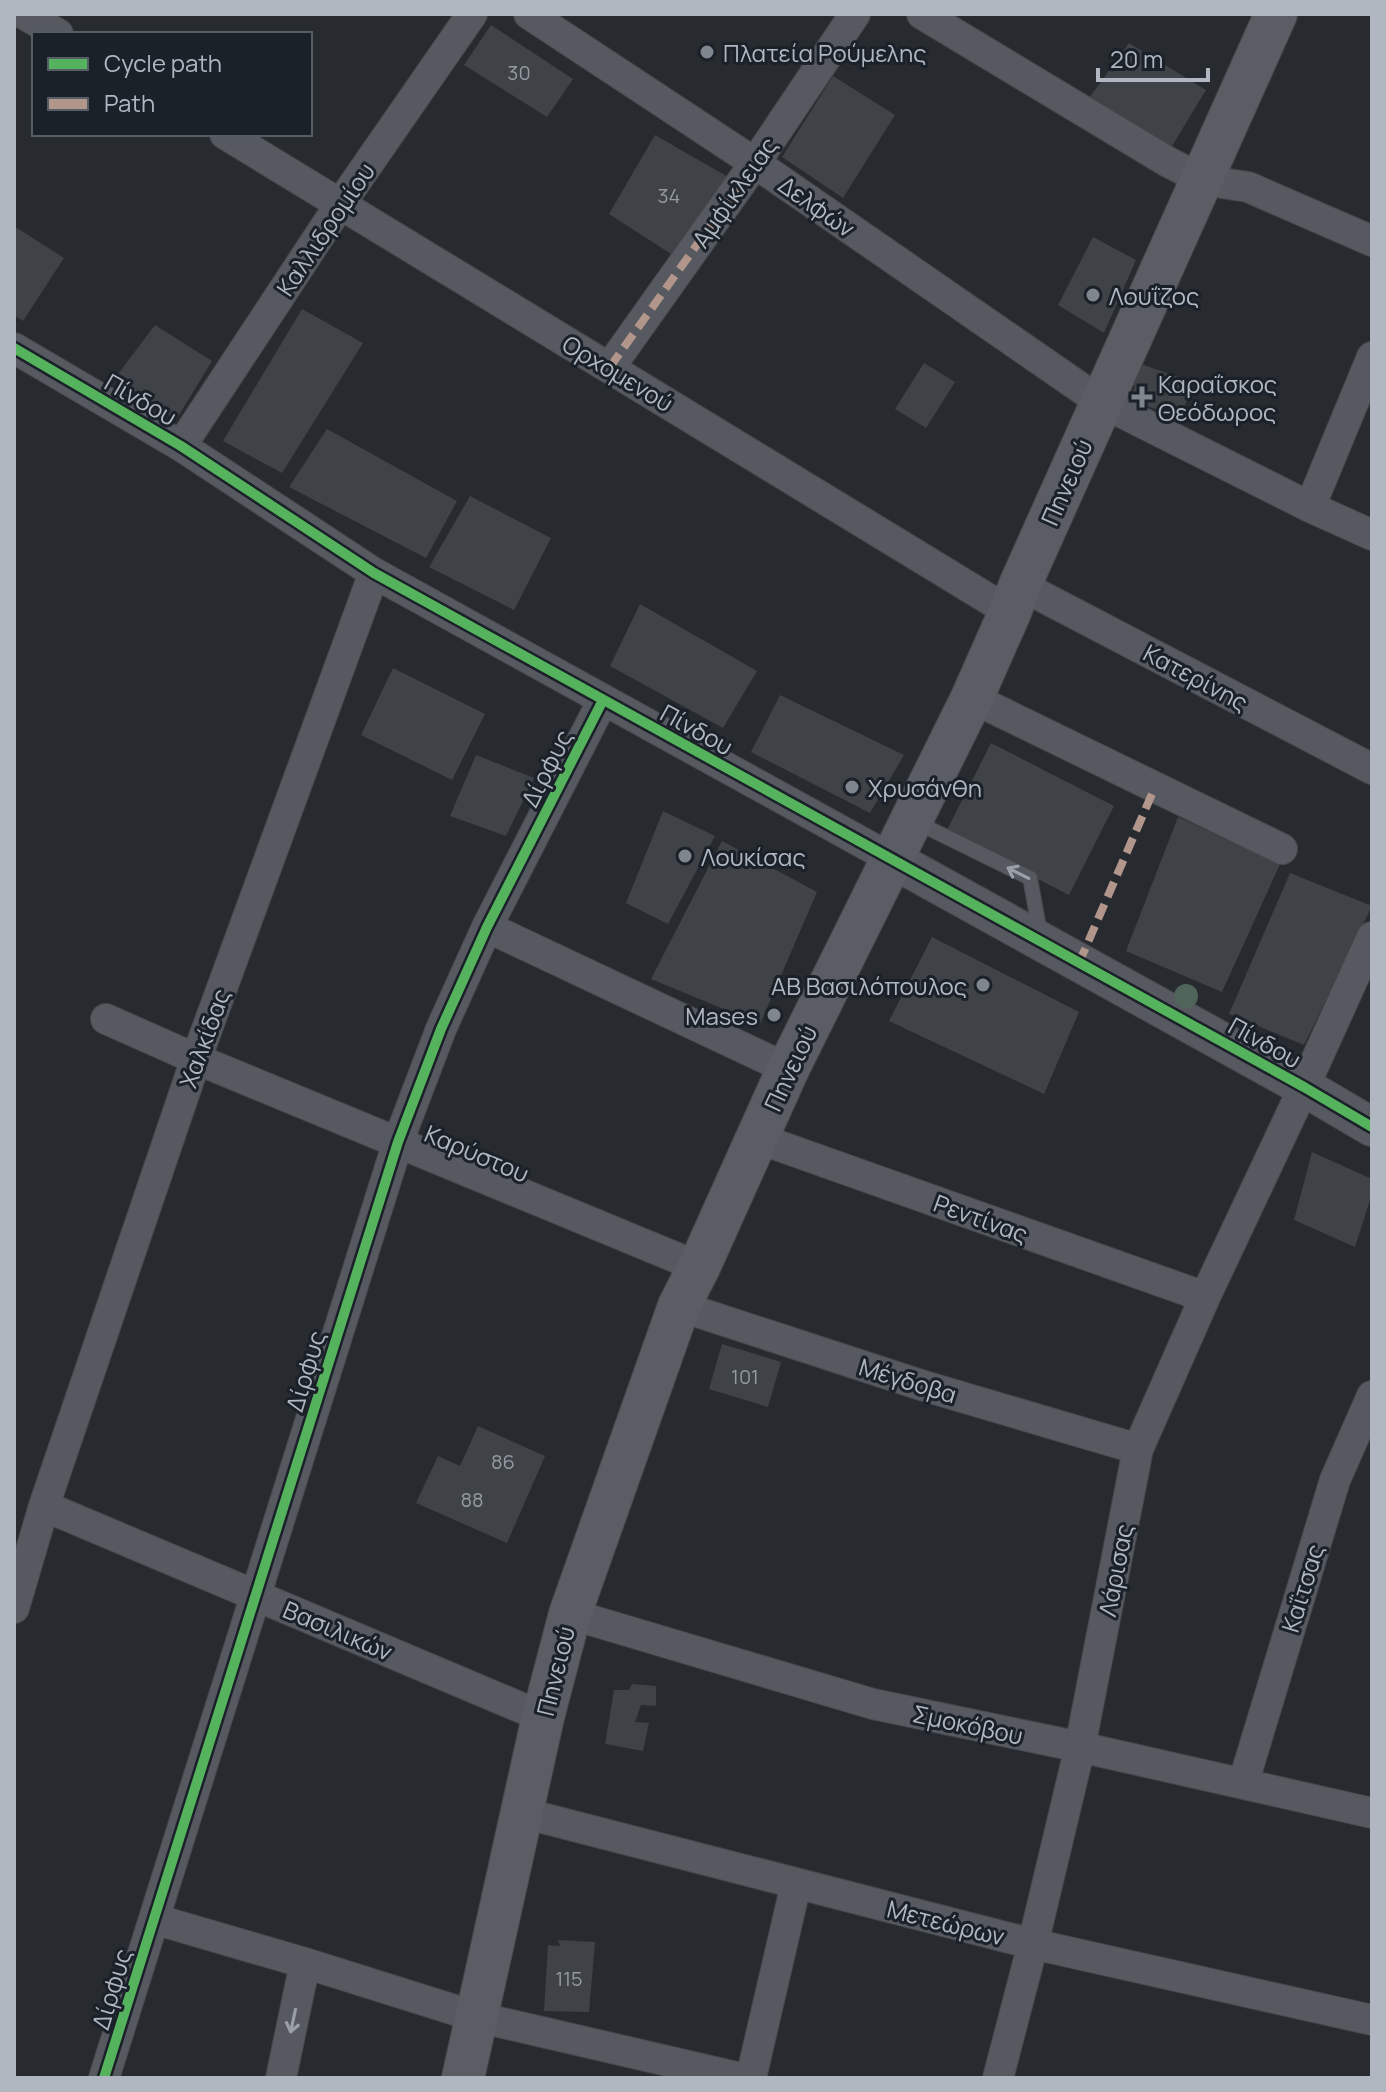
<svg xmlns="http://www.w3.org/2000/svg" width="1386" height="2092" font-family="Manrope,sans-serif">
<rect width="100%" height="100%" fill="#272b30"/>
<path fill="#3f4247" d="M491 25 573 79 547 117 464 65Z
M1129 43 1206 90 1169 151 1089 98Z
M833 76 895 115 843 198 782 157Z
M655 135 728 177 679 259 609 214Z
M14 226 64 258 23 321 14 315Z
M1093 237 1136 260 1104 333 1058 305Z
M302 309 363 343 282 473 223 441Z
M155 325 212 361 176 420 115 378Z
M924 363 955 382 926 428 895 409Z
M1138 363 1193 382 1178 426 1161 420 1163 412 1136 402 1132 394 1135 386 1130 384Z
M327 429 457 501 426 558 289 487Z
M470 496 551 538 514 610 429 567Z
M640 604 757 671 723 728 610 666Z
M393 668 485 714 452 780 361 735Z
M780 695 904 755 870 813 751 752Z
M991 743 1114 806 1069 895 946 832Z
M476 755 534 778 506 836 450 816Z
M663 811 715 836 668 924 626 903Z
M1178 817 1280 864 1222 992 1126 951Z
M722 841 817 892 760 1024 651 979Z
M1290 873 1372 906 1304 1045 1229 1014Z
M932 937 1079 1012 1044 1094 889 1021Z
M1312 1152 1372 1179V1194L1355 1247 1294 1220Z
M722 1344 781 1362 768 1407 709 1389Z
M478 1426 545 1456 507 1543 416 1503 438 1456 460 1466Z
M632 1684 656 1686V1706L641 1705 635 1722 649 1723 643 1751 605 1744 614 1690H629Z
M558 1940 595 1942 589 2012 544 2011 548 1945 560 1946Z"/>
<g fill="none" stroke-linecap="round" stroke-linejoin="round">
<g stroke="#44474b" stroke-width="16">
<path id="service" d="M916 822 1030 878 1040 933"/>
</g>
<g stroke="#44474b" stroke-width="32">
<path id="minor" d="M24 14 58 34
M529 14 755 163 1101 402 1310 507 1372 535
M922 14 1168 162 1203 180 1248 187 1372 241
M225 134 1010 612
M14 348 181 446 374 573 892 859
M610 367 755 163 855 14
M181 446 341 203 472 14
M1310 507 1372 357
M1020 585 1372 769
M972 698 1282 849
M487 927 788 1069
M106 1019 196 1059 699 1267
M757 1138 1205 1297
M679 1306 921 1385 1138 1449
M44 1506 543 1717
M14 1608 44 1506 196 1059 374 573
M570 1614 873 1704 1080 1747 1372 1813
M1243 1784 1335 1480 1372 1396
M523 1813 1033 1944 1372 2020
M154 1919 305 1963 477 2017 741 2078
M104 2078 398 1142 441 1029 487 927 603 700
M281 2078 305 1963
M751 2078 796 1884
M998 2078 1033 1944 1080 1747 1138 1449 1205 1297 1304 1087 1372 937"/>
</g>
<g stroke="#44474b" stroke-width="40">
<path id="tertiary" d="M892 859 1304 1087 1372 1127"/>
</g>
<g stroke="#44474b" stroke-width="44">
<path id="secondary" d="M463 2078 543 1717 570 1614 679 1306 699 1267 788 1069 972 698 1010 612 1020 585 1276 14"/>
</g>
<use href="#service" stroke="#56595f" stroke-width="14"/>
<use href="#minor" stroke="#56595f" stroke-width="30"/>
<use href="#tertiary" stroke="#56595f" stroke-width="38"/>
<use href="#secondary" stroke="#5a5d63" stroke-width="42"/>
<path stroke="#b2968c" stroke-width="8" stroke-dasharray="16 8" stroke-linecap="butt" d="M610 367 755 163
M1079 963 1155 787"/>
<g stroke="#1b2129" stroke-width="15">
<path id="cycleway" d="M14 348 181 446 374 573 1304 1087 1372 1127
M104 2078 398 1142 441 1029 487 927 603 700"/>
</g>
<use href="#cycleway" stroke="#56b35d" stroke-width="10"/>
</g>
<circle fill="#506559" cx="1186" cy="996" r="12"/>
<defs><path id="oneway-shaft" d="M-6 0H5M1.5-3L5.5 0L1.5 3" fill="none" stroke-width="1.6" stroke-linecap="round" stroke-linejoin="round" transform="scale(2)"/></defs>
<g stroke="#9aa0a8">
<use href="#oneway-shaft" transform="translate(1018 873) rotate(-153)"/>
<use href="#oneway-shaft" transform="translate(293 2021) rotate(102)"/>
</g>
<g fill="#80868e" stroke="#1b2129" stroke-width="3">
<circle cx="707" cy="52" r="8"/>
<circle cx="1093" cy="295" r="8"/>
<path d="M1138 385h8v8h8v8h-8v8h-8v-8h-8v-8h8z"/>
<circle cx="852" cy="787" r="8"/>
<circle cx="685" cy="856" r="8"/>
<circle cx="983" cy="985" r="8"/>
<circle cx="774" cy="1015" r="8"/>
</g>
<g text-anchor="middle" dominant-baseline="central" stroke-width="6" stroke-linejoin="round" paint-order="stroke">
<g font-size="20" fill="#949aa2">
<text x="519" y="72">30</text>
<text x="669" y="195">34</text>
<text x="745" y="1376">101</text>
<text x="503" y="1461">86</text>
<text x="472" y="1499">88</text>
<text x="569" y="1978">115</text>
</g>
<g font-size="24" fill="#b0b7c1" stroke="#1b2129" text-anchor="start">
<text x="723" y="52">Πλατεία Ρούμελης</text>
<text x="1109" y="295">Λουΐζος</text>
<text x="1158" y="383">Καραΐσκος<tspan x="1158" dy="28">Θεόδωρος</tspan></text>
<text x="868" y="787">Χρυσάνθη</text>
<text x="701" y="856">Λουκίσας</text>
<text x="967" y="985" text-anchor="end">ΑΒ Βασιλόπουλος</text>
<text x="758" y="1015" text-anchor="end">Mases</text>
</g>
<g font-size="24" fill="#b0b7c1" stroke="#1b2129">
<text transform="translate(734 192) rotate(-55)">Αμφίκλειας</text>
<text transform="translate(817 206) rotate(35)">Δελφών</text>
<text transform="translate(325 229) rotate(-56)">Καλλιδρομίου</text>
<text transform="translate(618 373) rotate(31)">Ορχομενού</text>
<text transform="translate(141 399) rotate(30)">Πίνδου</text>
<text transform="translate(1066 482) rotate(-66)">Πηνειού</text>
<text transform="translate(1196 677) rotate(28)">Κατερίνης</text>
<text transform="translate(697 729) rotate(29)">Πίνδου</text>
<text transform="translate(546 768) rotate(-63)">Δίρφυς</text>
<text transform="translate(204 1038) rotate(-70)">Χαλκίδας</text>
<text transform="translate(1265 1042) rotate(29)">Πίνδου</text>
<text transform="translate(790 1068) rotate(-65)">Πηνειού</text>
<text transform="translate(477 1153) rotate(23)">Καρύστου</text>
<text transform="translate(981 1218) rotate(20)">Ρεντίνας</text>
<text transform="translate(305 1371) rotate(-73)">Δίρφυς</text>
<text transform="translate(908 1380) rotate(17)">Μέγδοβα</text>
<text transform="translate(1115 1570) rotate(-79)">Λάρισας</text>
<text transform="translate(1302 1588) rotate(-73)">Καΐτσας</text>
<text transform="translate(338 1630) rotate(23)">Βασιλικών</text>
<text transform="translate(555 1671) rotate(-76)">Πηνειού</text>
<text transform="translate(968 1724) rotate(12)">Σμοκόβου</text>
<text transform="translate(946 1922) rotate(14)">Μετεώρων</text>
<text transform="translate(111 1989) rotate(-73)">Δίρφυς</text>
</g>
</g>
<rect width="1386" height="2092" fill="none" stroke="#b0b7c1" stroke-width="32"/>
<rect x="32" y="32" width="280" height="104" fill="#1b2129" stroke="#575d66" stroke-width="2"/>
<rect x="48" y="58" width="40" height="12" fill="#56b35d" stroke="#575d66" stroke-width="2"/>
<text x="104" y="72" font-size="24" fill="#b0b7c1">Cycle path</text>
<rect x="48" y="98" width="40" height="12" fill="#b2968c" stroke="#575d66" stroke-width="2"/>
<text x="104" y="112" font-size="24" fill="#b0b7c1">Path</text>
<path d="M1098 68v12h110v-12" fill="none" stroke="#b0b7c1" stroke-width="4"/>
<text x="1110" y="68" font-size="24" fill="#b0b7c1" stroke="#1b2129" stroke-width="6" paint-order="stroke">20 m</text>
</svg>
